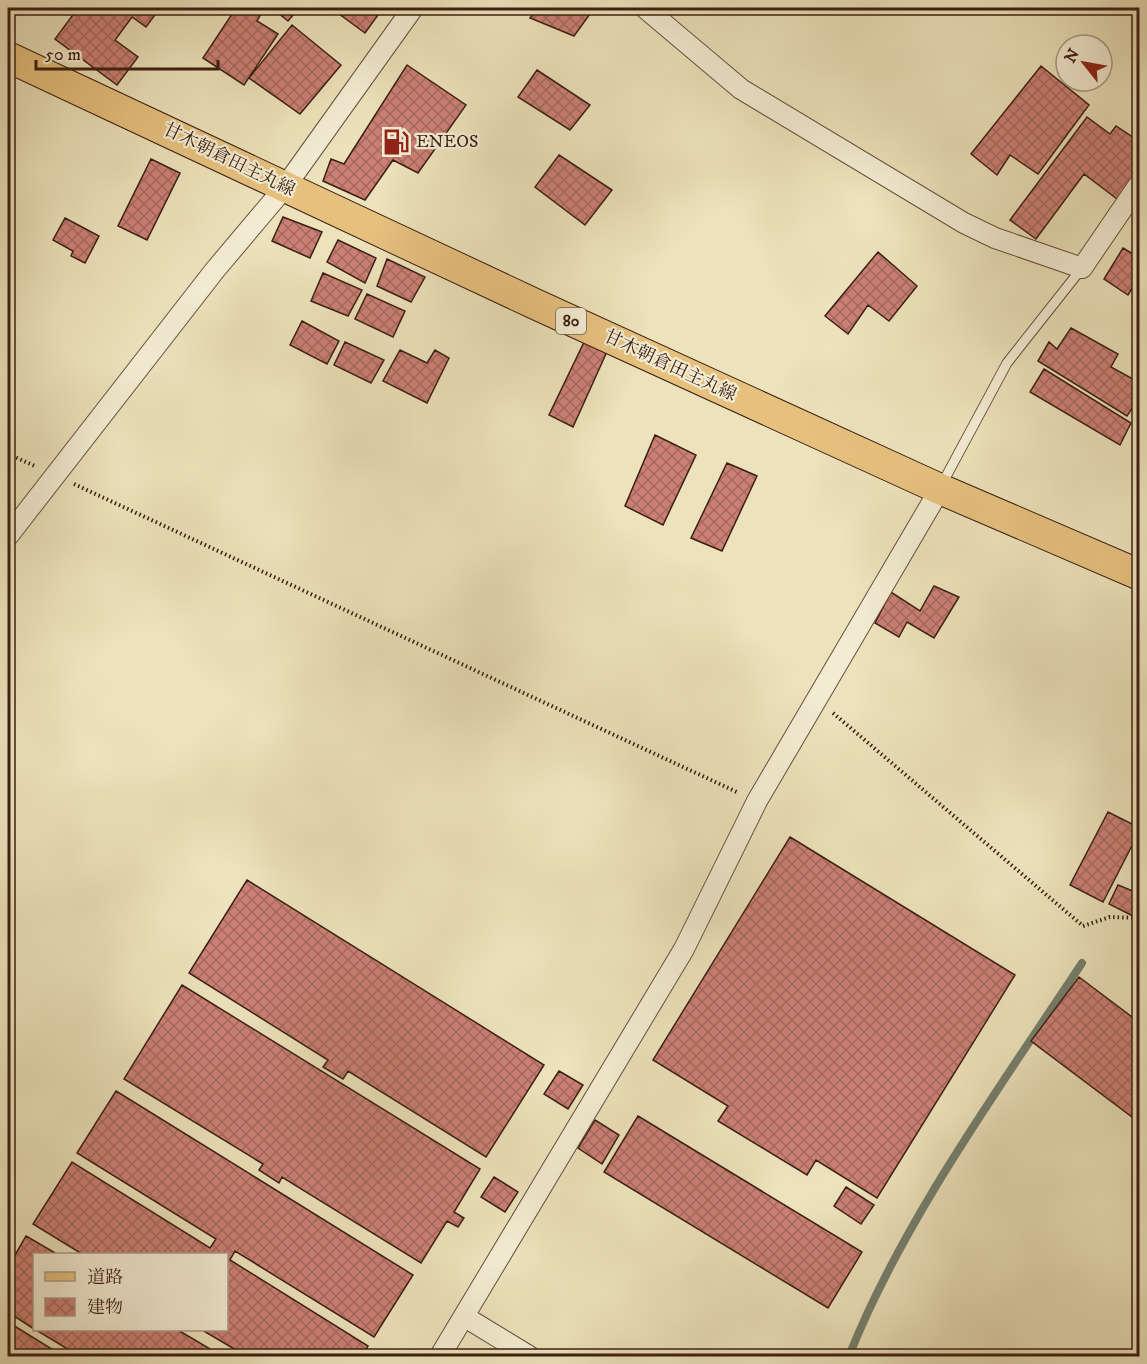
<svg xmlns="http://www.w3.org/2000/svg" width="1147" height="1364" font-family="'IM FELL DW Pica','Noto Serif JP',serif">
<defs>
<pattern id="building-cross-hatch" width="8" height="8" patternUnits="userSpaceOnUse" patternTransform="scale(1.5)"><rect width="8" height="8" fill="#cb8075"/><path d="M0 0l8 8M0 8l8-8" fill="none" stroke="#a6685f"/></pattern>
</defs>
<rect width="100%" height="100%" fill="#ece2bb"/>
<filter id="stains"><feTurbulence type="fractalNoise" baseFrequency=".00333" numOctaves="4"/><feColorMatrix values="0 0 0 0 .2 0 0 0 0 .09 0 0 0 0 .02 0 0 0 .5 -.17"/></filter>
<radialGradient id="worn" r=".72"><stop offset=".6" stop-color="#630" stop-opacity="0"/><stop offset="1" stop-color="#630" stop-opacity=".3"/></radialGradient>
<g fill="none" stroke-linecap="round" stroke-linejoin="round">
<path stroke="#747f6e" stroke-width="8" d="M849 1356C903 1220 1001 1086 1082 963"/>
</g>
<path fill="url(#building-cross-hatch)" stroke="#3b1f13" stroke-width="1.5" d="M78 8H160L146 27 132 17 115 40 138 57 117 85 55 39Z
M236 8H252L261 14 257 21 278 34 244 85 203 58Z
M272 8H299L288 21Z
M331 8H383L365 33Z
M538 8H586L592 11 574 36 530 18Z
M292 25 341 65 300 114 249 78Z
M407 65 466 105 418 173 393 160 365 200 323 181 331 159 344 164Z
M1041 66 1089 105 1038 174 1010 155 997 175 971 154Z
M537 70 590 105 570 130 518 97Z
M1087 117 1110 134 1116 126 1140 142V171L1121 202 1084 174 1036 239 1010 220Z
M559 155 612 190 585 225 535 187Z
M151 159 180 173 147 240 118 226Z
M283 217 322 232 310 258 272 241Z
M65 218 99 236 85 263 71 256 73 251 53 240Z
M338 240 376 258 365 283 327 262Z
M1123 248 1140 258V275L1128 295 1104 279Z
M878 252 917 286 889 321 868 305 848 334 825 316Z
M387 259 425 277 411 302 377 286Z
M323 273 362 290 348 316 311 301Z
M367 294 405 311 393 337 355 319Z
M302 321 339 341 327 364 290 345Z
M1071 328 1118 354 1111 367 1140 383V396L1127 416 1038 361 1049 342 1057 349Z
M587 336 610 345 573 427 549 415Z
M345 342 384 360 371 383 334 365Z
M400 350 427 363 435 350 449 358 427 403 383 381Z
M1044 369 1131 423 1120 445 1030 392Z
M655 435 696 455 663 525 625 506Z
M727 463 757 476 722 551 691 538Z
M934 586 959 597 934 638 907 622 899 637 875 623 891 592 920 611Z
M1108 812 1140 828V830L1103 902 1070 885Z
M790 837 1015 975 877 1198 816 1160 807 1175 718 1121 728 1106 653 1060Z
M247 880 544 1065 486 1157 348 1071 343 1079 323 1067 328 1060 189 973Z
M1118 885 1140 894 1137 918 1109 904Z
M1079 977 1140 1023V1123L1031 1041Z
M182 985 480 1169 454 1212 464 1218 458 1227 447 1221 421 1263 282 1177 279 1183 259 1170 263 1164 124 1079Z
M559 1071 583 1085 568 1109 544 1094Z
M116 1091 413 1275 374 1337 235 1251 230 1260 368 1346 362 1356H246L202 1330H226V1254H82L33 1224 72 1162 210 1248 216 1239 77 1153Z
M638 1116 862 1252 828 1308 604 1172Z
M595 1120 619 1135 602 1164 578 1148Z
M494 1177 518 1192 505 1212 481 1197Z
M846 1187 874 1205 861 1224 834 1206Z
M26 1236 57 1254H34V1329L8 1312V1267Z
M8 1322 63 1356H8Z
M36 1330H178L222 1356H79Z"/>
<g fill="none" stroke-linecap="round" stroke-linejoin="round">
<g stroke="#67503d" stroke-width="11">
<path id="service" d="M942 484 1007 363 1082 268"/>
</g>
<g stroke="#67503d" stroke-width="22">
<path id="minor" d="M645 8 741 89 964 223 995 238 1082 268 1140 183
M8 536 215 270 285 187 413 8
M465 1317 529 1356
M440 1356 684 949 757 801 940 489"/>
</g>
<g stroke="#3b1f13" stroke-width="32">
<path id="primary" d="M8 57 535 304 940 489 1140 575"/>
</g>
<path stroke="#3b1f13" stroke-width="4" stroke-dasharray="1.5 3" stroke-linecap="butt" d="M8 454 35 466
M74 484 739 793
M833 713 1083 926 1110 917 1140 918"/>
<use href="#service" stroke="#f3ecd3" stroke-width="9"/>
<use href="#minor" stroke="#f3ecd3" stroke-width="20"/>
<use href="#primary" stroke="#e6c17e" stroke-width="30"/>
</g>
<defs>
<g id="fuel-bare" transform="scale(2.07)"><path d="M-5.5-6h7V0h2V4h1.3V-2.5L3-4.5l.8-.8L6-3V5H2.5V1h-1V6h-7ZM-4.2-4.7v3.2H.2V-4.7Z" fill="#8f2418" stroke="#f3ecd3" stroke-width="2.5" paint-order="stroke"/></g>
</defs>
<g fill-rule="evenodd">
<use href="#fuel-bare" x="396" y="142"/>
</g>
<g text-anchor="middle" dominant-baseline="central" stroke-width="4.5" stroke-linejoin="round" paint-order="stroke">
<rect fill="#f3ecd3" stroke="#725c4d" stroke-width="1.5" x="556" y="308" width="30" height="26" rx="4.5"/>
<g font-size="16" font-weight="bold" fill="#3b1f13">
<text x="571" y="321">80</text>
</g>
<g font-size="18" fill="#3b1f13" stroke="#f3ecd3" text-anchor="start">
<text x="416" y="142">ENEOS</text>
</g>
<g font-size="18" fill="#3b1f13" stroke="#f3ecd3">
<text transform="translate(229 160) rotate(26)">甘木朝倉田主丸線</text>
<text transform="translate(670 366) rotate(25)">甘木朝倉田主丸線</text>
</g>
</g>
<rect width="1147" height="1364" fill="none" stroke="#ece2bb" stroke-width="30"/>
<rect x="9" y="9" width="1129" height="1346" fill="none" stroke="#3b1f13" stroke-width="3"/>
<rect x="15" y="15" width="1117" height="1334" fill="none" stroke="#3b1f13" stroke-width="1.5"/>
<rect x="33" y="1253" width="195" height="78" fill="#f3ecd3" stroke="#a99a86" stroke-width="1.5"/>
<rect x="45" y="1272" width="30" height="9" fill="#e6c17e" stroke="#a99a86" stroke-width="1.5"/>
<text x="87" y="1283" font-size="18" fill="#3b1f13">道路</text>
<rect x="45" y="1298" width="30" height="18" fill="url(#building-cross-hatch)" stroke="#a99a86" stroke-width="1.5"/>
<text x="87" y="1313" font-size="18" fill="#3b1f13">建物</text>
<g transform="translate(1084 63) rotate(301)"><circle r="28" fill="#f3ecd3" stroke="#a99a86" stroke-width="1.5"/>
<path d="M0-4.5L10 22L0 15L-10 22Z" fill="#8f2418"/>
<text y="-9" font-size="16" font-weight="bold" text-anchor="middle" fill="#3b1f13">N</text>
</g>
<path d="M36 60v9h182v-9" fill="none" stroke="#3b1f13" stroke-width="3"/>
<text x="45" y="60" font-size="18" fill="#3b1f13" stroke="#f3ecd3" stroke-width="4.5" paint-order="stroke">50 m</text>
<rect width="100%" height="100%" filter="url(#stains)"/>
<rect width="100%" height="100%" fill="url(#worn)"/>
</svg>
